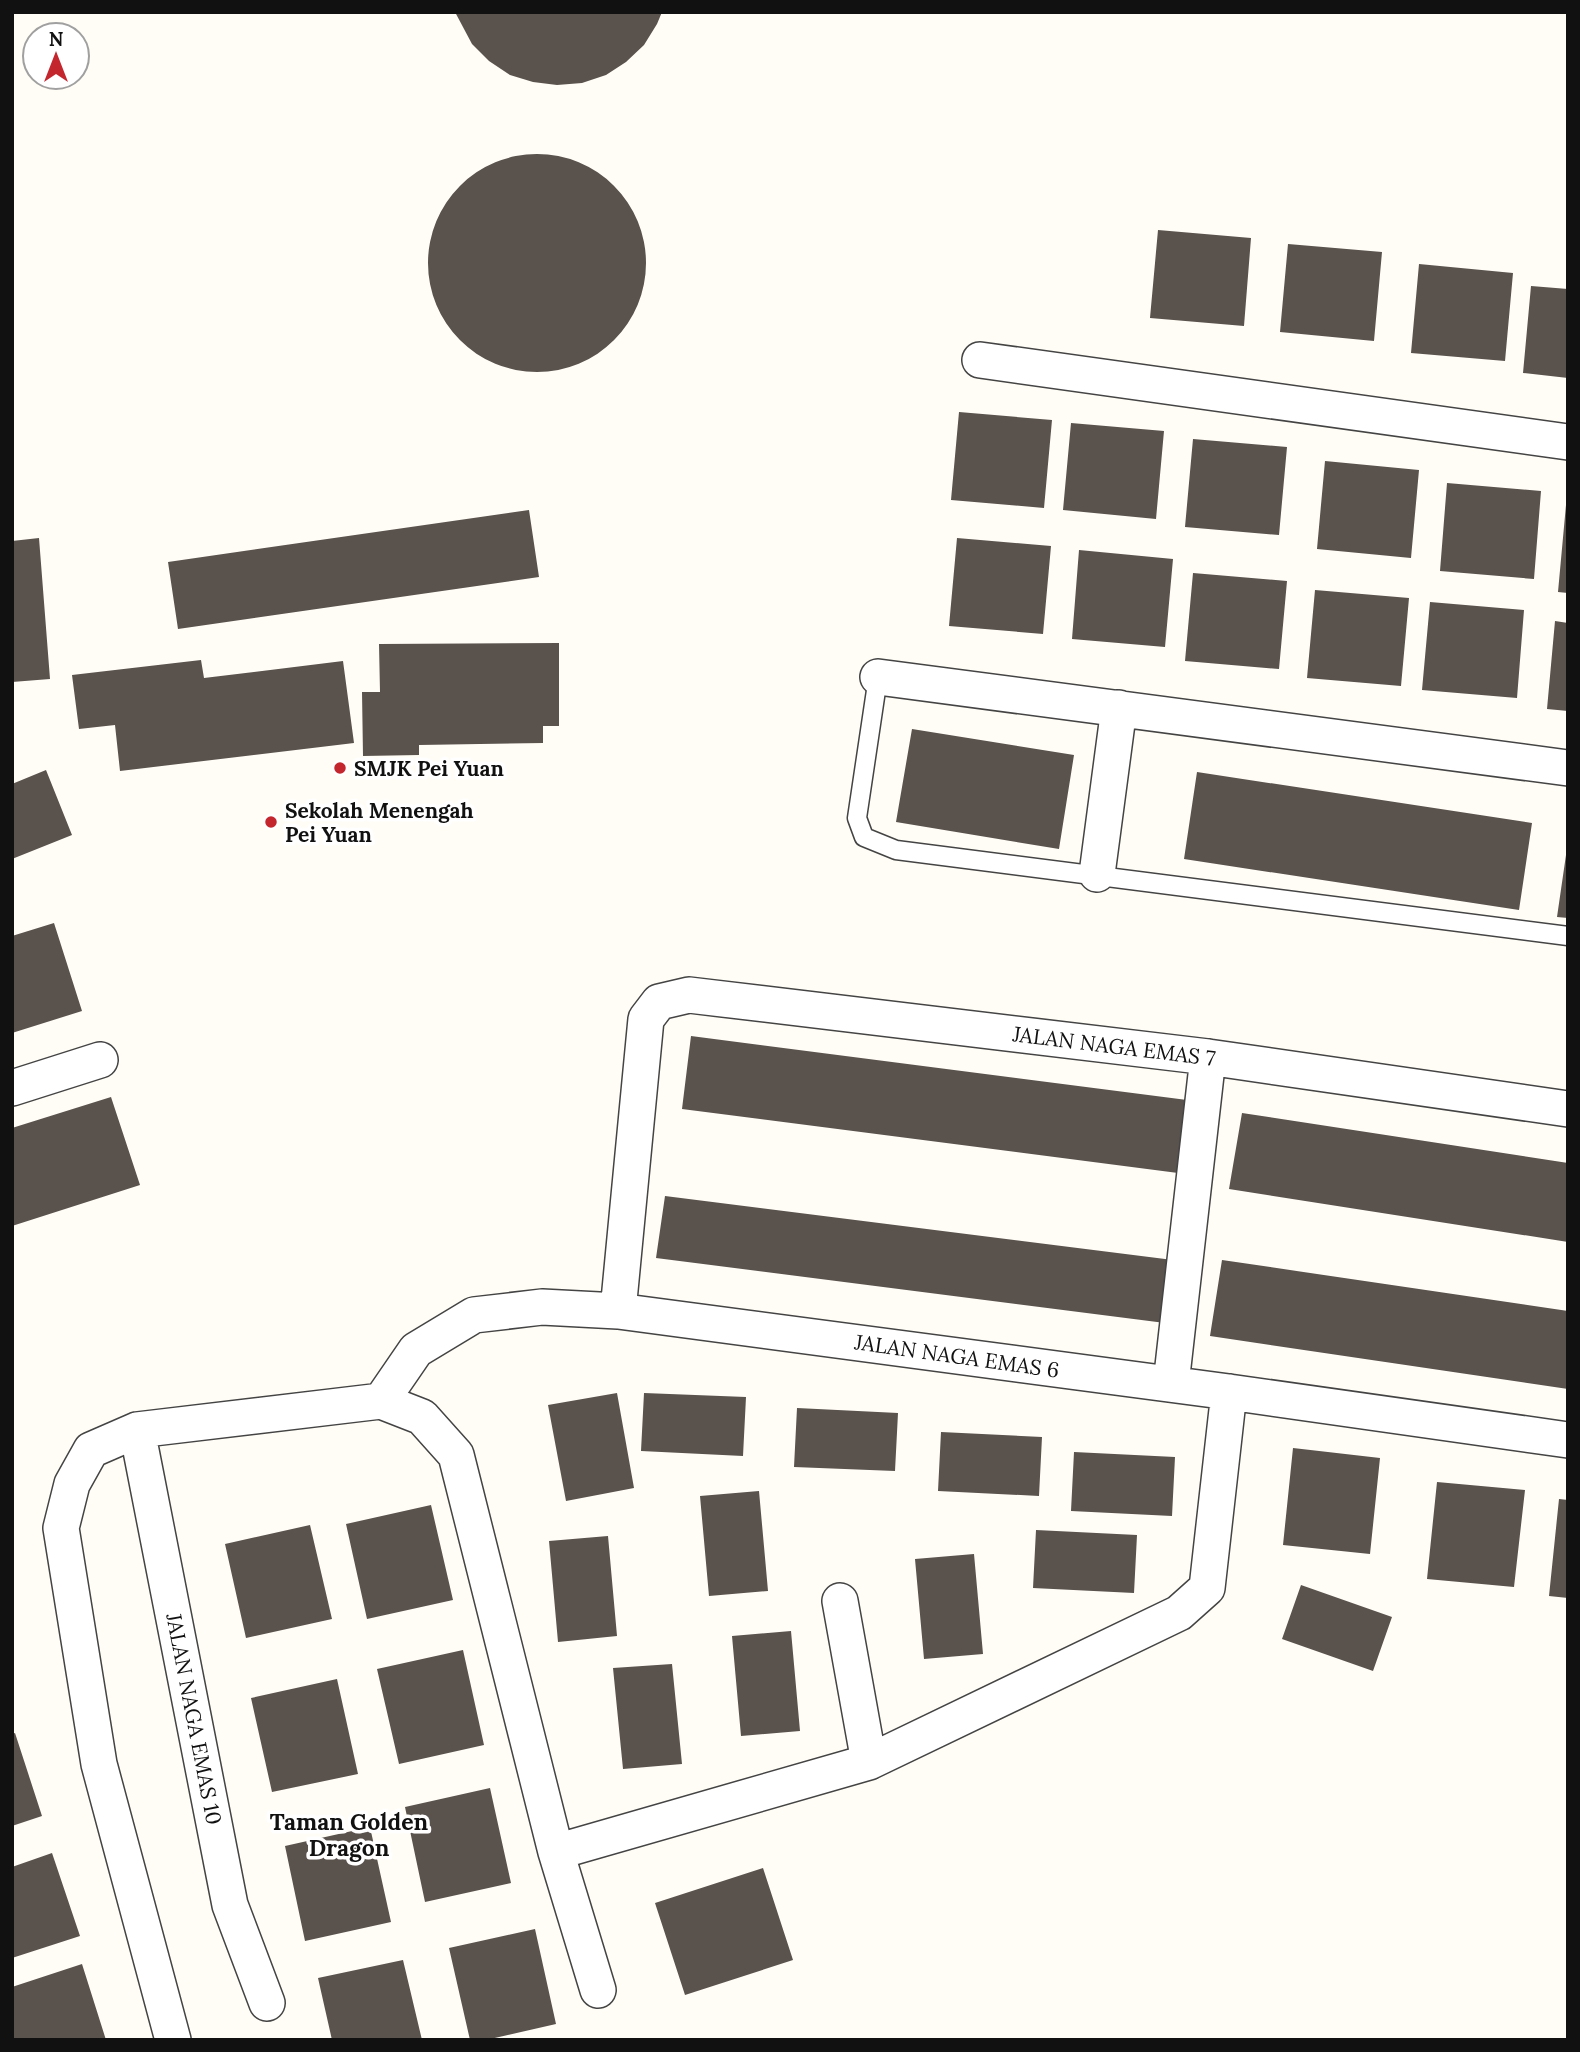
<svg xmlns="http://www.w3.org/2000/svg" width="1580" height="2052" font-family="Lora,serif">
<rect width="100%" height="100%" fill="#fffdf5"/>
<path fill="#5a524d" d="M455 12H662L657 24 644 45 626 62 606 75 582 83 557 85 533 82 510 75 489 61 472 44Z
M428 263a109 109 0 1 1 218 0a109 109 0 1 1-218 0Z
M1158 230 1251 238 1244 326 1150 318Z
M1288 244 1382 252 1374 341 1280 332Z
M1419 264 1513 273 1505 361 1411 353Z
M1531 286 1568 289V378L1523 373Z
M959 412 1052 420 1044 508 951 500Z
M1071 423 1164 431 1156 519 1063 510Z
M1193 439 1287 447 1279 535 1185 527Z
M1325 461 1419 470 1411 558 1317 549Z
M1447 483 1541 491 1534 579 1440 571Z
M1566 505H1568V593L1558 592Z
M529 510 539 577 178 629 168 562Z
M39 538 50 679 12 682V541Z
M957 538 1051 546 1043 634 949 626Z
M1079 550 1173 559 1165 647 1072 639Z
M1193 573 1287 581 1279 669 1185 661Z
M1315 590 1409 598 1401 686 1307 678Z
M1430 602 1524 610 1517 698 1422 690Z
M1555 621 1568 623V711L1547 709Z
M559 643V726H543V743L419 745V755L363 756 362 692H380L379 644Z
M201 660 204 678 343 661 354 743 120 771 115 725 79 729 72 675Z
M912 729 1074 755 1059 849 896 822Z
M46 770 72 835 12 859V784Z
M1197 772 1532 823 1519 910 1184 859Z
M1566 855H1568V918L1557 917Z
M54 923 82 1011 12 1033V936Z
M691 1036 1187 1100 1178 1173 682 1109Z
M111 1097 140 1185 12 1226V1128Z
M1242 1113 1568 1163V1242L1229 1189Z
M665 1196 1173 1260 1165 1323 656 1258Z
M1222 1260 1568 1311V1389L1210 1336Z
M617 1393 634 1488 566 1501 548 1405Z
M644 1393 746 1397 743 1456 641 1451Z
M797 1408 898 1413 895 1471 794 1467Z
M941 1432 1042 1437 1039 1496 938 1491Z
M1293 1448 1380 1458 1370 1554 1283 1545Z
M1074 1452 1175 1457 1172 1516 1071 1511Z
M1437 1482 1525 1490 1514 1587 1427 1579Z
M759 1491 768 1591 709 1596 700 1496Z
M1559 1499 1568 1500V1598L1549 1596Z
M431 1505 453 1600 367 1619 346 1524Z
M310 1525 332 1619 246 1638 225 1544Z
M1036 1530 1137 1535 1134 1593 1033 1588Z
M608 1536 617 1636 558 1642 549 1541Z
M974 1554 983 1654 924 1659 915 1559Z
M1301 1585 1392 1617 1373 1671 1282 1639Z
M791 1631 800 1731 741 1736 732 1636Z
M463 1650 484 1745 399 1764 377 1669Z
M672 1664 682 1764 623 1769 613 1668Z
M337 1679 358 1774 272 1792 251 1698Z
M15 1733 42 1816 12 1826V1734Z
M490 1788 511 1883 425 1902 405 1807Z
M370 1827 391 1922 305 1941 285 1846Z
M52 1853 80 1936 12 1958V1867Z
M763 1868 793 1960 685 1995 655 1903Z
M535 1929 556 2024 486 2040H470L449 1948Z
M403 1960 422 2040H332L318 1978Z
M82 1964 106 2040H12V1987Z"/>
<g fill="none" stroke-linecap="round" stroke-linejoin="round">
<g stroke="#444" stroke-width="21">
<path id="service" d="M878 677 857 818 864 837 896 850 1568 936"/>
</g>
<g stroke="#444" stroke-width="38">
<path id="minor" d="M980 360 1568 442
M878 677 1568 768
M1097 874 1119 708
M12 1088 100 1060
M618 1311 646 1019 659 1002 689 995 1208 1057 1568 1109
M1171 1384 1208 1057
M381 1401 416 1350 474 1315 542 1307 618 1311 1229 1392 1568 1440
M137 1430 230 1905 267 2003
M840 1601 869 1762
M556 1852 869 1762 1179 1613 1207 1588 1229 1392
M173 2040 99 1764 61 1528 72 1484 91 1450 137 1430 381 1401 422 1417 456 1455 556 1852 598 1990"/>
</g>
<use href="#service" stroke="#fff" stroke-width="18"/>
<use href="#minor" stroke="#fff" stroke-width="35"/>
</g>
<g fill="#c4262e" stroke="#fff" stroke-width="2.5">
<circle cx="340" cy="768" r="7"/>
<circle cx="271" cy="822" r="7"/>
</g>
<g text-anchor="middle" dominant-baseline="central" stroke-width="7" stroke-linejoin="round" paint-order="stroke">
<g font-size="21" font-weight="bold" fill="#111" stroke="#fff" text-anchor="start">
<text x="354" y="768">SMJK Pei Yuan</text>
<text x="285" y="810">Sekolah Menengah<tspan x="285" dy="24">Pei Yuan</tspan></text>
</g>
<g font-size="21" fill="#111" stroke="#fff">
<text transform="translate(1114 1046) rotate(7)">JALAN NAGA EMAS 7</text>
<text transform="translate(957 1356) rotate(8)">JALAN NAGA EMAS 6</text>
<text transform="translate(194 1719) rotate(79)">JALAN NAGA EMAS 10</text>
</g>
<g font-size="23" font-weight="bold" fill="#111" stroke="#fff">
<text x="349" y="1821">Taman Golden<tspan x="349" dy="26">Dragon</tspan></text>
</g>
</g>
<rect width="1580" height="2052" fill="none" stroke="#111111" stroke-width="28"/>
<g transform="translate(56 56)"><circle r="33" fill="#ffffff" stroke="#a0a0a0" stroke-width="2"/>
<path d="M0-5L12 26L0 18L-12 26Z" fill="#c4262e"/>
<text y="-10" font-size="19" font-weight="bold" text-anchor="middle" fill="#111111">N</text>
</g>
</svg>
